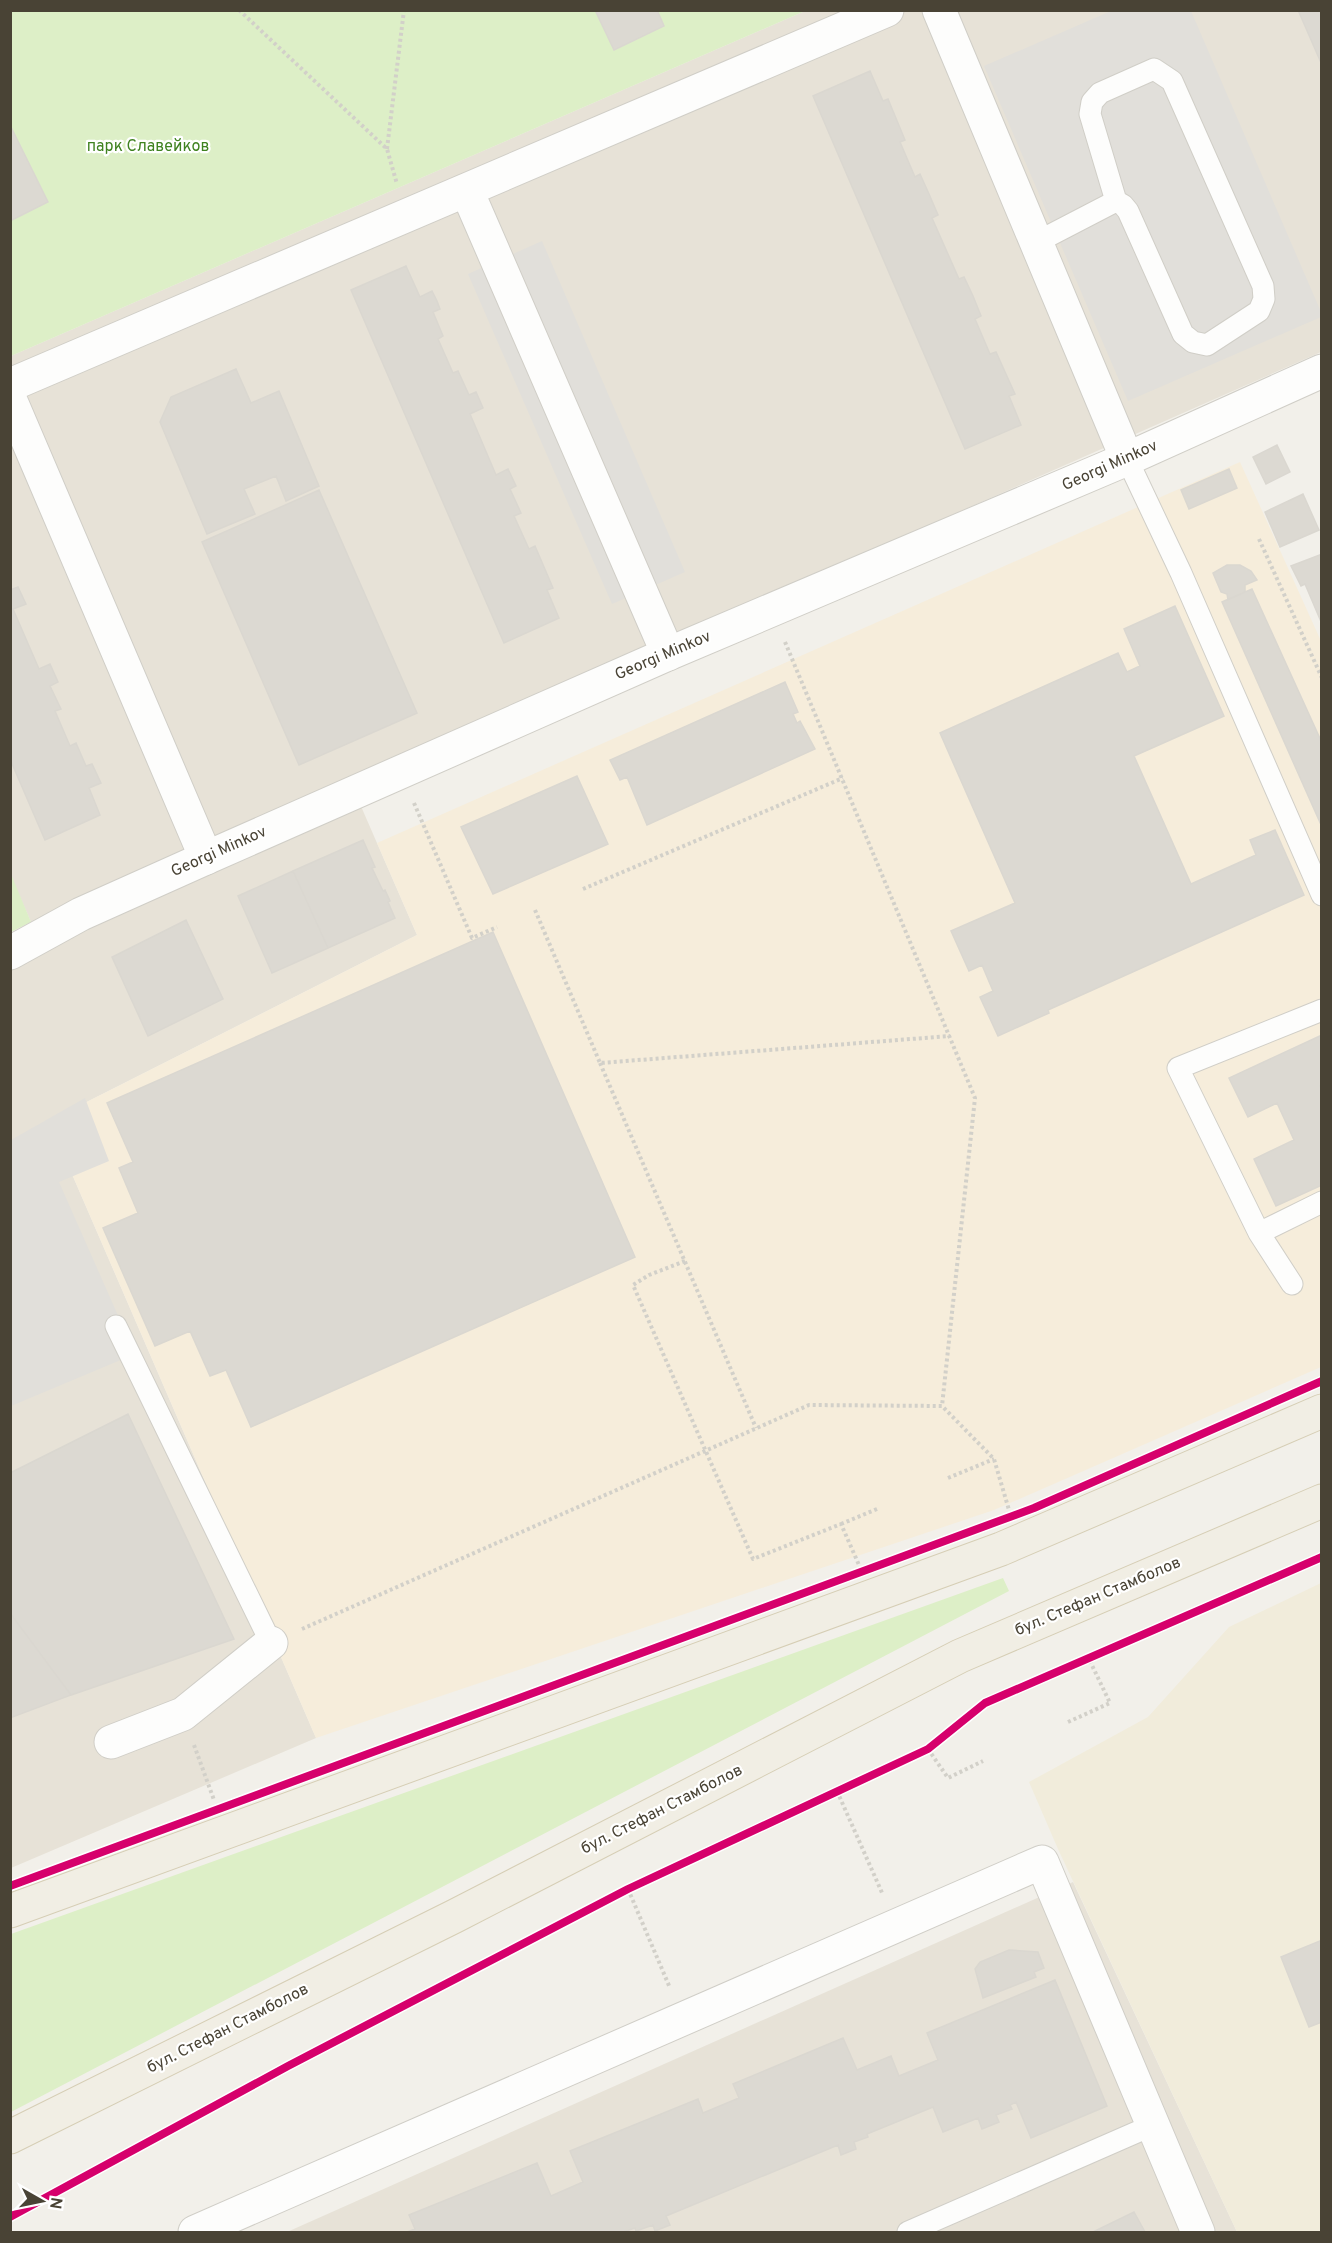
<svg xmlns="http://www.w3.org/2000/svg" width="1332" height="2243" font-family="Overpass,sans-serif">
<rect width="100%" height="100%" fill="#f2f0ea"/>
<path fill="#e7e2d7" d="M805 11H1321V352L350 781 417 935 49 1121 316 1738 11 1868 10 948 31 922 10 874 11 356Z
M1073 1882 1237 2232H287Z"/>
<path fill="#f6eddb" d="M1240 462 1321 641V1367L994 1510 316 1738 49 1121 417 935 377 843Z"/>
<path fill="#f1ecdb" d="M1321 1583V2232H1237L1058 1849 1029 1782 1148 1717 1229 1627Z"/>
<path fill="#ddefc7" d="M11 11H805L11 356Z
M11 874 31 922 11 932H10Z
M1003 1578 1009 1591 11 2112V1934Z"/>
<path fill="#e1dfda" d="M1111 11H1191L1321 312V317L1128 401 984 66Z
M542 241 685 572 612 604 468 274Z
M85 1098 109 1161 59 1182 135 1354 11 1406V1140Z"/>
<path fill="#dcd9d2" stroke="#dad7d0" stroke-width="1.5" d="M595 10H657L664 26 614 50Z
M1298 10H1322V65Z
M870 71 883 101 888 99 905 140 900 142 915 177 920 174 929 194 938 215 932 218 959 279 964 277 973 296 981 316 975 319 990 354 996 352 1015 394 1009 396 1021 425 965 449 813 96Z
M11 127 48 202 10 221V127Z
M406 266 420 297 432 291 437 301 440 309 433 312 443 336 438 339 453 373 458 371 469 395 476 392 483 408 470 414 496 475 508 469 516 486 510 489 521 513 514 516 529 549 535 546 553 588 547 590 559 618 504 643 351 290Z
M236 369 251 403 279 391 319 486 286 501 276 476 244 489 255 514 207 534 160 422 171 397Z
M1277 445 1290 472 1266 484 1253 457Z
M1229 469 1237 488 1189 509 1181 490Z
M319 490 417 713 299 765 202 542Z
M1303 494 1319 530 1280 547 1265 512Z
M1322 554V624L1305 584 1301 586 1291 566Z
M1227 565H1240L1251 571 1257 580 1245 585V592L1228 600 1227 594 1221 592 1213 573Z
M18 587 26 604 13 609 39 669 50 664 58 682 50 686 61 709 55 711 70 746 76 743 86 766 92 764 101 783 89 788 100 815 45 840 10 759V590Z
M1252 589 1322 743V827L1222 602Z
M1175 606 1224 716 1134 756 1191 884 1256 855 1250 840 1275 830 1304 895 1048 1010 1049 1013 998 1036 980 997 993 991 982 965 969 971 951 931 1015 903 940 733 1118 653 1127 672 1140 666 1124 629Z
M785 682 798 712 793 714 797 723 800 721 815 749 647 825 627 777 620 780 610 760Z
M577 776 608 844 493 894 461 827Z
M363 840 375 867 372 868 383 891 385 890 390 901 388 902 395 918 328 948 293 871Z
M293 871 328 948 272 973 238 896Z
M186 920 223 999 148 1036 112 957Z
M493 932 635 1257 251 1427 226 1370 210 1376 190 1331 155 1346 103 1228 138 1213 119 1168 133 1162 107 1103Z
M1322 1035V1085L1320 1086 1322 1090V1185L1276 1206 1254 1159 1294 1140 1277 1103 1248 1117 1229 1078Z
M128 1414 234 1639 71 1695 10 1613V1473Z
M10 1613 71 1695 10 1718Z
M1322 1940V2022L1309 2027 1281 1957Z
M1009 1950 1038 1952 1044 1968 1034 1972 1036 1977 983 1998 975 1969 980 1962Z
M1055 1980 1107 2106 1031 2138 1016 2102 1010 2105 1012 2109 996 2115 999 2122 982 2129 978 2118 943 2132 933 2107 867 2134 868 2137 854 2142 856 2149 841 2155 838 2145 666 2216 670 2225 655 2231 653 2225 636 2231 635 2228 623 2232H407L415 2229 409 2215 537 2163 551 2196 583 2182 570 2151 698 2099 703 2113 739 2098 733 2084 843 2038 857 2070 891 2056 899 2076 938 2060 927 2033Z
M1134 2212 1145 2232H1093Z"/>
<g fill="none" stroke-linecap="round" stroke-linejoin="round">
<g stroke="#d0cec7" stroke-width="23">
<path id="service" d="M1154 69 1172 81 1263 286 1264 299 1259 311 1207 345 1193 342 1183 334 1128 211 1123 205 1116 201 1090 114 1092 102 1100 93Z
M1037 242 1116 201
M1127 459 1181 573 1322 895
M1322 1010 1178 1068 1259 1233 1322 1202
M1259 1233 1292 1284
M116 1326 271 1643
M908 2232 1153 2125"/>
</g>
<g stroke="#d0cec7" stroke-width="35">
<path id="minor" d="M939 10 1127 459
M467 191 668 654
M10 385 887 10
M10 399 206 858
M111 1742 183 1714 271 1643
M195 2232 1042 1862 1198 2232"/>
</g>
<g stroke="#d0cec7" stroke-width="35">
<path id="tertiary" d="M10 953 81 914 206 858 668 654 1127 459 1322 371"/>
</g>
<g stroke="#d6ceb5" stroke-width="35">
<path id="primary" d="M10 1911 1001 1549 1322 1411
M10 2137 455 1916 960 1656 1322 1501"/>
</g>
<path stroke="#d2d0c9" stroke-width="4" stroke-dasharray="3 3" stroke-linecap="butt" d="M239 10 387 149 397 184
M387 149 404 10
M1259 539 1322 678
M785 642 975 1098 942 1406
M414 803 472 938 497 927
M583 889 843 778
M535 910 600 1063 950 1036
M600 1063 756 1428
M685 1261 649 1275 633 1285 753 1559 841 1524 859 1565
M948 1478 994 1459
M841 1524 877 1509
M302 1629 809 1405 942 1406 994 1459 1009 1510
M1068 1722 1110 1703 1089 1659
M194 1745 214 1800
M928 1749 948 1778 983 1761
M837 1791 883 1895
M628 1889 670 1988"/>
<use href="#service" stroke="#fdfdfc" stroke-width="21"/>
<use href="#minor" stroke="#fdfdfc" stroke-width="33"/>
<use href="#tertiary" stroke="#fdfdfc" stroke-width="33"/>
<use href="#primary" stroke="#f1eee4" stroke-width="33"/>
<g stroke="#fff" stroke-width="11">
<path id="cycleway" d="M10 1886 1034 1508 1322 1381
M10 2217 288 2066 628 1889 928 1749 985 1703 1322 1557"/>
</g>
<use href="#cycleway" stroke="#d6006c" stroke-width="8"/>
</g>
<g text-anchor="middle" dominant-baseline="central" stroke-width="4.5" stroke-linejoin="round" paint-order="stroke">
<g font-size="16" fill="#3f8220" stroke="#fff">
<text x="148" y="147">парк Славейков</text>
</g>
<g font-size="16" fill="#494335" stroke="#fff">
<text transform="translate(1110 466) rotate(-24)">Georgi Minkov</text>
<text transform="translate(663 656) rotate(-23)">Georgi Minkov</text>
<text transform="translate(219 852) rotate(-24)">Georgi Minkov</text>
<text transform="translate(1098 1597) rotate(-23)">бул. Стефан Стамболов</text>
<text transform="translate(662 1810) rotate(-27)">бул. Стефан Стамболов</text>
<text transform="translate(228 2029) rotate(-27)">бул. Стефан Стамболов</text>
</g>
</g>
<rect width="1332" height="2243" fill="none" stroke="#494335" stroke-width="24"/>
<g transform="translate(42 2201) rotate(99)" stroke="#ffffff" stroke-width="4.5" paint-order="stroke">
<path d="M0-4.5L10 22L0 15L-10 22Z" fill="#494335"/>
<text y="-9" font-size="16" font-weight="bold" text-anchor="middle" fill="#494335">N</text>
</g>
</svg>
